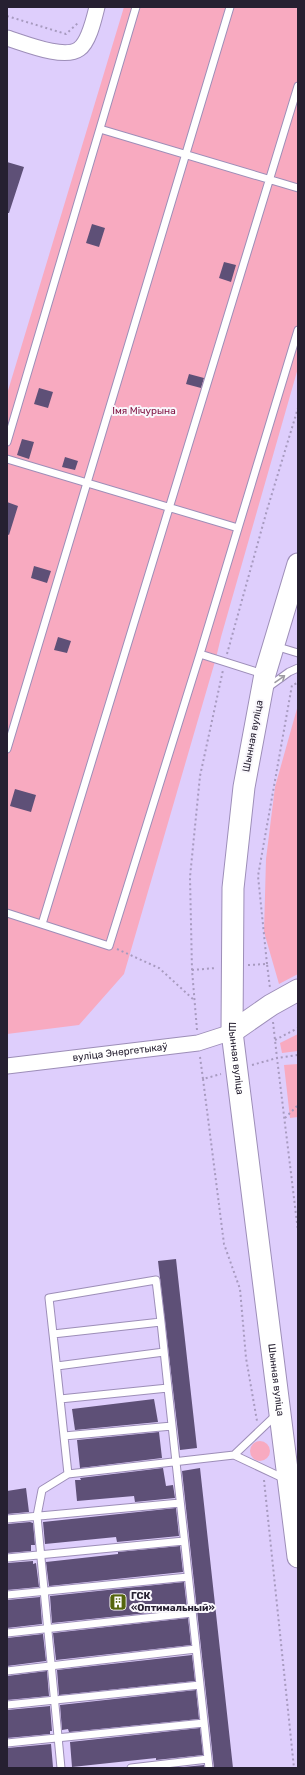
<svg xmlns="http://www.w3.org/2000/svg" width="305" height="1775" font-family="Rubik,sans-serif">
<rect width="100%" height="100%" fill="#decefc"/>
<path fill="#f8aac0" d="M124 7H298V368L221 637 216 658 124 974 79 1025 7 1034V394Z
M298 705V974L279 984 264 932 266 859 275 787Z
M298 1034V1051L282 1053 280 1043Z
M298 1064V1117L290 1118 284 1065Z
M250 1451a10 10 0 1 1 20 0a10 10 0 1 1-20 0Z"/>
<path fill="#5e5077" d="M7 162 24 167 9 213H7Z
M92 224 105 228 99 247 86 243Z
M224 262 236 265 231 282 219 278Z
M189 374 204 378 201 388 186 384Z
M39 388 53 392 48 408 34 404Z
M22 439 34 442 29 459 17 455Z
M65 457 78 461 75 470 62 467Z
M7 502 18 506 9 535 7 534Z
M34 566 51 571 47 583 31 578Z
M58 637 71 641 67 653 54 650Z
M15 789 36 795 31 812 10 806Z
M176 1259 197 1448 180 1450 158 1261Z
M154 1399 158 1422 75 1430 72 1409Z
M159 1432 162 1458 80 1468 77 1440Z
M163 1468 166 1486 173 1485 175 1498 135 1502 134 1496 77 1501 75 1480H81L80 1478Z
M200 1468 233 1768H214L182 1471Z
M26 1488 29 1512 7 1514V1491Z
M176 1508 179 1536 117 1542 116 1537 45 1544 43 1522Z
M30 1522 33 1523 35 1545H31V1551L7 1553V1524Z
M180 1546 183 1572 49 1586 46 1562 118 1554V1552Z
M33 1561V1564L36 1563 39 1587 7 1590V1563Z
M184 1582 187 1609 52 1623 50 1596Z
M40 1597 42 1624 7 1628V1600Z
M188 1618 191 1645 56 1660 53 1633Z
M43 1634 46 1661 7 1666V1638Z
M192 1655 195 1681 59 1695 57 1670Z
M47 1671 49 1696 7 1700V1676Z
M196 1690 199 1719 69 1732 68 1729 62 1730 60 1705Z
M50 1706 52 1731H50V1734L7 1738V1710Z
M200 1728 203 1755 156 1760V1758L72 1767 70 1742Z
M51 1744 53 1767 7 1768V1748Z
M204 1765V1768H174Z"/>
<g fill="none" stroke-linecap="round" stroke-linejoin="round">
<g stroke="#9d8eb8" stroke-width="9">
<path id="lane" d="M100 129 298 188
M7 442 136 7
M7 459 238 528
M275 646 298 653
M200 654 263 674
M267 688 289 672 298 668
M7 749 230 7
M7 913 109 946 200 654 298 330
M42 924 298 86
M161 1322 168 1388
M53 1334 49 1298 156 1280 161 1322 53 1334 60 1399
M57 1366 164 1352
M276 1415 234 1455 285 1479
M64 1436 172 1426
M68 1474 234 1455
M7 1519 180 1503
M7 1558 184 1541
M7 1595 188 1577
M7 1633 192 1613
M7 1671 196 1649
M7 1705 200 1685
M7 1743 204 1723
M61 1768 37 1516 42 1490 68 1474 60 1399 168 1388 209 1768
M131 1768 208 1759"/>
</g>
<g stroke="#9d8eb8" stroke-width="17">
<g id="street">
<path d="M7 38C24 43 64 60 79 49 89 42 94 19 97 7"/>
<path id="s1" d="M7 1066 198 1043 232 1032"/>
</g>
</g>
<g stroke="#9d8eb8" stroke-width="23">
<g id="secondary">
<path id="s2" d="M298 564 265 674 244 787 233 888 232 1032 298 1557"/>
<path d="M232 1032 271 1005 298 990"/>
</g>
</g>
<path stroke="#a79abf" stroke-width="2" stroke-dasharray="2 3" stroke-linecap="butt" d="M7 16 66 34 79 22
M227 654 267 510 298 408
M117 949 159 968 194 1000
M267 964 258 876 292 685 298 683
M248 965 267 964 270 988
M192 970 216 968
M273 1022 277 1058 298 1055
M197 1030 192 970 190 877 200 776 223 670
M275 1040 298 1028
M200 1057 203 1079 221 1074
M252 1065 277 1058 298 1231
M203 1079 224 1244 240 1289 246 1358 257 1421
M285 1118 298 1105
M264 1480 294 1768"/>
<use href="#lane" stroke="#fff" stroke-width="7"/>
<use href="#street" stroke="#fff" stroke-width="15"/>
<use href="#secondary" stroke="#fff" stroke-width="21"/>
</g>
<defs><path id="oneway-shaft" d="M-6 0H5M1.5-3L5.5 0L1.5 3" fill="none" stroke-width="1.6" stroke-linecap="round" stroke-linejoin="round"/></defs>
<use stroke="#9d9ba2" href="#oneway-shaft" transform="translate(280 679) rotate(-35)"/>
<defs>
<g id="building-square" transform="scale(0.9)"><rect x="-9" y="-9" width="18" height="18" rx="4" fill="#54650d" stroke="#f9f7fc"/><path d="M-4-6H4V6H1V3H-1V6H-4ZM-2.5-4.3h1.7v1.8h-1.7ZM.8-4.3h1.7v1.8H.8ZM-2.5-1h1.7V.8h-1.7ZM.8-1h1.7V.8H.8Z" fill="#fff"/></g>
</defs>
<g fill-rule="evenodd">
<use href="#building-square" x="118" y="1602"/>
</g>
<g text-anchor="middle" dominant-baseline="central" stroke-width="4" stroke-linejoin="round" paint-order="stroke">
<g font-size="10" fill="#821846" stroke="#f9f7fc">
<text x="144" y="411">Імя Мічурына</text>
</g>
<g font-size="10" fill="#262031" stroke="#f9f7fc">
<text transform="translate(253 736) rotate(-79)">Шынная вуліца</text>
<text stroke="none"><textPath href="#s1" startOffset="114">вуліца Энергетыкаў</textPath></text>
<text stroke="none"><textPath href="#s2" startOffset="502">Шынная вуліца</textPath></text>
<text stroke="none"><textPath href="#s2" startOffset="826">Шынная вуліца</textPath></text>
</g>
<g font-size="10" font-weight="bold" fill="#262031" stroke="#f9f7fc" text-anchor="start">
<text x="131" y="1596">ГСК<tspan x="131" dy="12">«Оптимальный»</tspan></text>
</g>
</g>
<rect width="305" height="1775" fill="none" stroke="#262031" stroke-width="16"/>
</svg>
